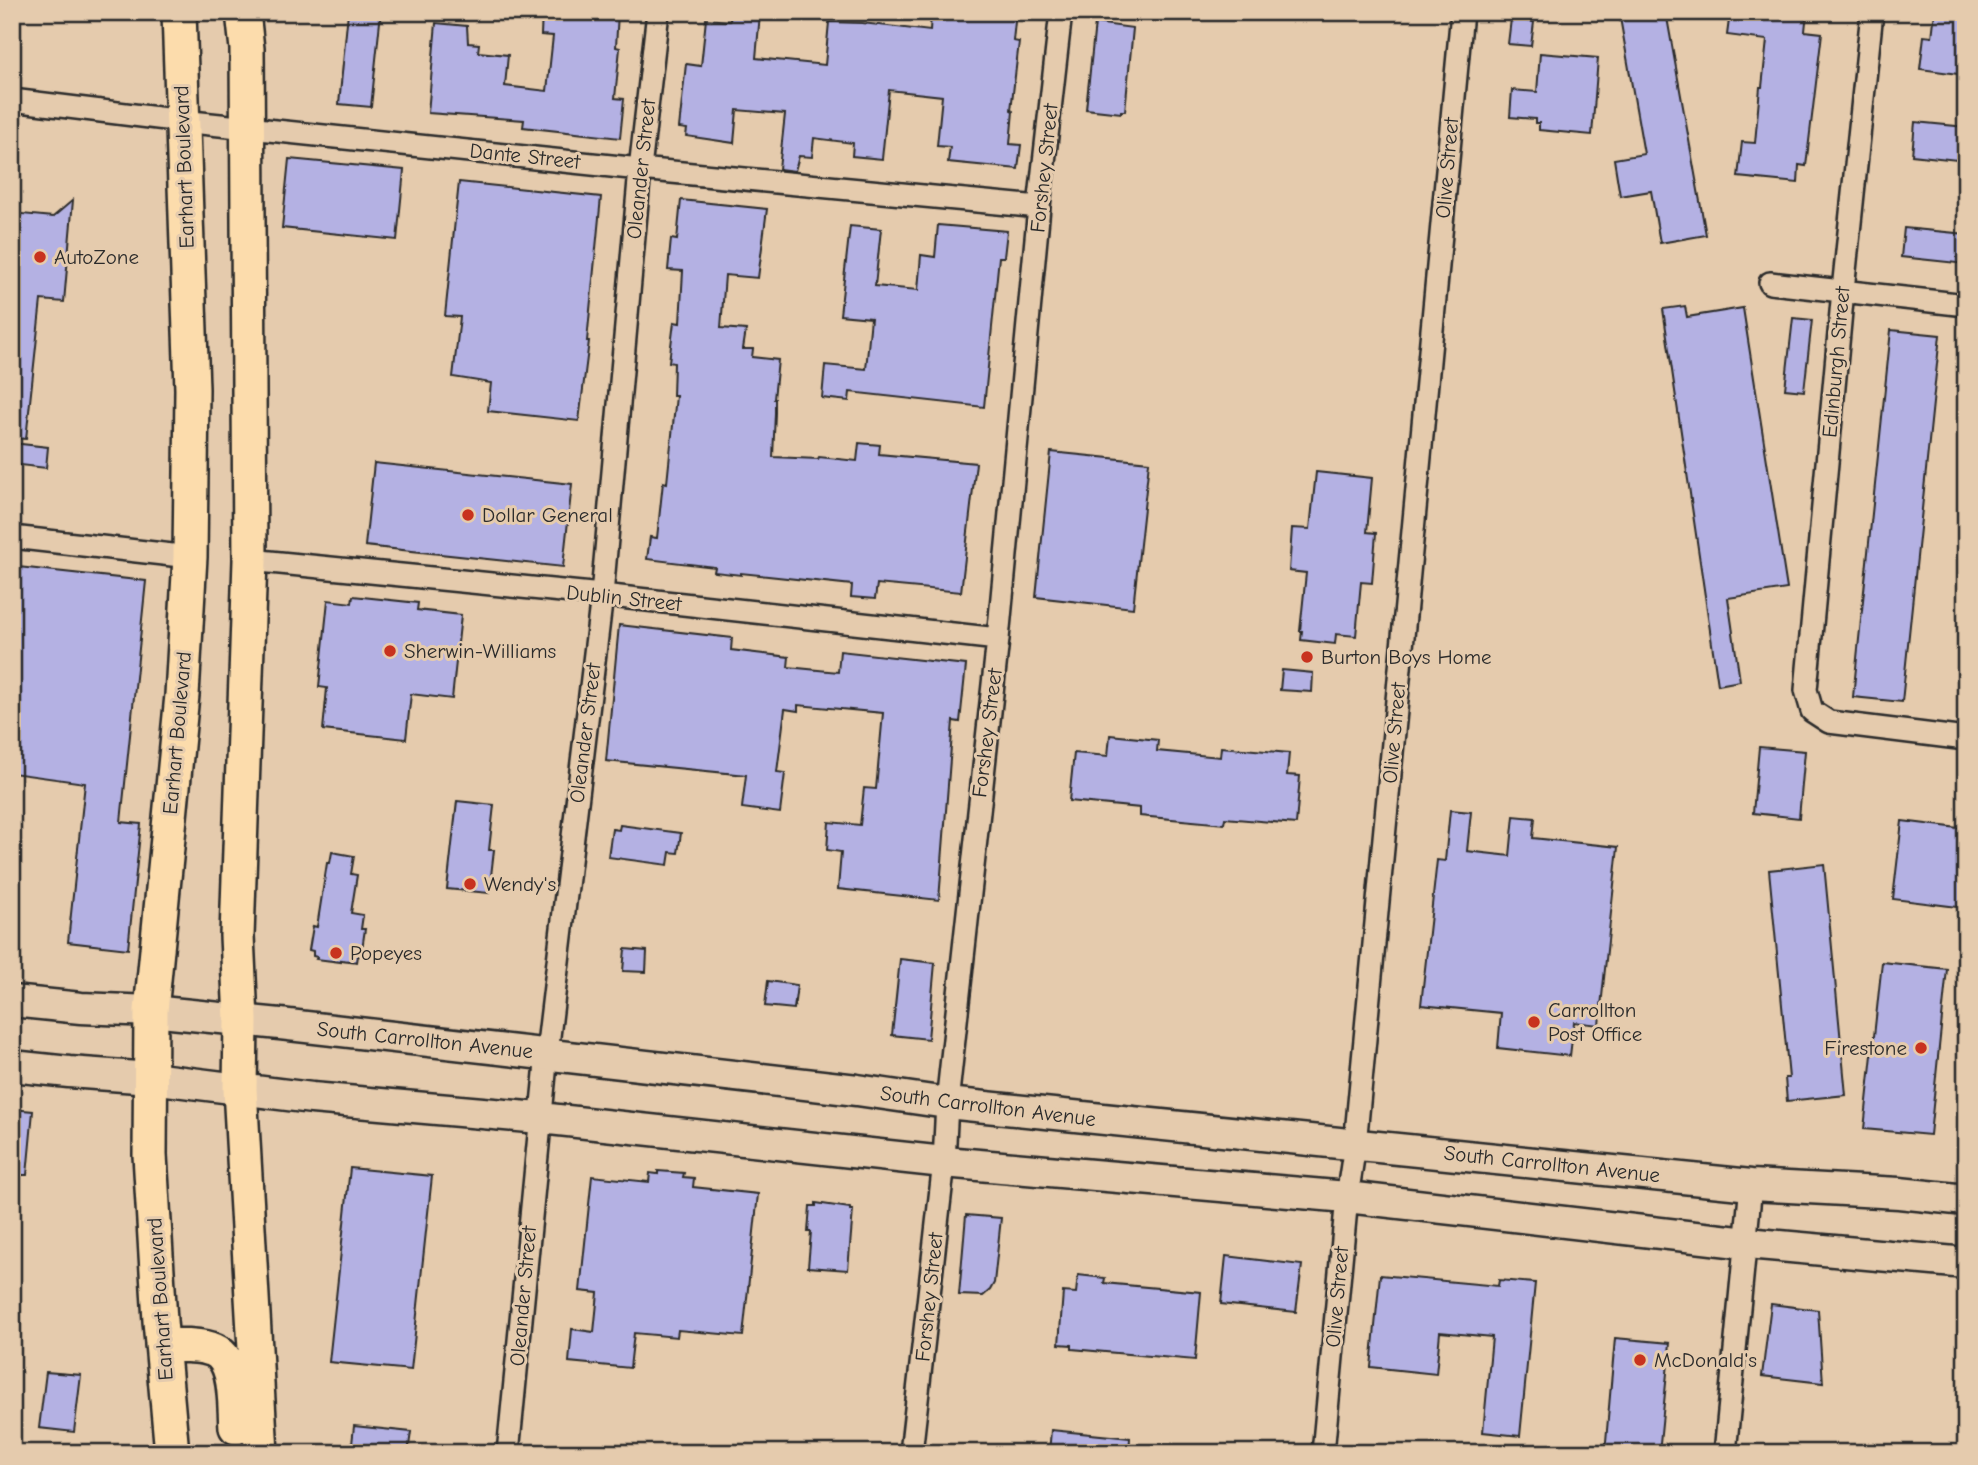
<svg xmlns="http://www.w3.org/2000/svg" width="1978" height="1465" font-family="'Comic Neue',sans-serif">
<rect width="100%" height="100%" fill="#e5cbad"/>
<filter id="ink" filterUnits="userSpaceOnUse"><feTurbulence type="fractalNoise" baseFrequency=".0143" numOctaves="2"/><feDisplacementMap in="SourceGraphic" scale="14" xChannelSelector="R" yChannelSelector="G"/><feConvolveMatrix kernelMatrix="1 2 1 2 8 2 1 2 1" color-interpolation-filters="sRGB"/></filter>
<g filter="url(#ink)">
<path fill="#b4b1e3" stroke="#2b2b2b" stroke-width="2" d="M348 12H381L371 107 339 104Z
M542 12H618L616 47 620 48 615 98 624 99 620 138 523 127 524 120 428 113 436 23 467 26 468 43 479 44 478 52 508 55 505 86 547 91 553 36 541 35Z
M731 12 760 14 756 58 825 65 829 22 862 23 930 31 931 12H1016L1013 41 1019 42 1011 110 1013 111 1010 144 1021 145 1018 169 948 162 950 147 937 146 942 96 889 90 882 159 852 156 853 143 814 138 812 157 799 156 795 171 779 169 785 114 737 110 734 143 686 136 687 129 679 128 686 64 701 66 706 19 730 21Z
M1619 12H1666L1706 235 1660 243 1651 191 1620 196 1614 159 1644 154Z
M1730 12H1807L1805 31 1822 33 1806 166 1799 165 1798 183 1738 177 1742 142 1755 143 1760 87H1762L1767 40 1727 35Z
M1935 12H1966V75L1920 69 1924 36 1932 37Z
M1511 19 1534 22 1531 46 1508 44Z
M1095 23 1133 28 1125 111H1121V113L1086 109Z
M1540 53 1598 58 1592 135 1539 130V123H1535V119L1510 117 1512 90 1537 92Z
M1915 122 1966 127V161L1912 155Z
M289 159 404 170 397 240 282 228Z
M459 182 601 197 587 341H589L579 421 488 411 491 383 453 377 460 317 445 316Z
M73 200 64 302 41 300 26 439 12 438V213L53 217Z
M681 200 767 209 758 278 725 275 721 328 746 330 743 349H753L752 357 778 360 774 399H775V413L773 457 818 459 819 457 857 461 859 443 880 445 879 454 976 463 961 592 877 584 875 599 851 597 852 585 741 573V575L714 572 715 567 647 559 650 537 657 538 663 482 667 483 676 396H673L674 363 669 362 674 322 680 323 683 271 668 270 671 239 677 240Z
M938 225 1007 231 1004 257H999L984 407 850 392 849 401 822 398 825 365 866 369 871 318 840 315 850 226 881 229 875 286 918 290 921 255 935 257Z
M1904 228 1966 234V264L1901 257Z
M1685 306 1687 317 1743 308 1787 589 1728 598 1740 681 1718 685 1663 309Z
M1793 318 1812 320 1804 391 1785 389Z
M1891 330 1940 335 1902 702 1853 697Z
M12 443 48 447 46 468 12 464Z
M1051 452 1149 462 1133 608 1036 597Z
M374 463 572 484 563 567 365 546Z
M1316 472 1372 478 1367 532 1376 533 1372 583 1361 582 1356 636 1336 634 1335 644 1301 640 1302 631H1300L1306 573 1289 571 1292 528 1310 529Z
M18 567 146 581 121 822 141 824 128 949 68 942 85 783 12 773V616Z
M353 596 418 603 417 610 461 615 452 699 411 694 406 739 323 730 327 688 319 687 328 600 352 603Z
M619 625 732 638 731 650 789 657 788 667 838 672 840 651 966 665 960 722 953 721 939 900 838 889 841 852 827 850 829 822 860 825 864 788 876 789 883 713 798 705V711L785 709 777 772 785 773 780 813 742 808 746 775 606 761Z
M1282 670 1313 673 1312 692 1280 690Z
M1110 735 1158 740 1157 751 1220 757 1221 747 1289 753 1287 775 1300 776 1296 824 1225 818 1224 824 1140 816V808L1069 801 1074 753 1108 756Z
M1759 747 1805 751 1799 818 1753 813Z
M457 801 494 805 489 850H494L489 893 447 889Z
M1450 810 1471 812 1467 851 1510 856 1514 816 1535 818 1533 838 1618 847 1599 1025 1574 1022 1570 1056 1498 1048 1501 1013 1421 1005 1437 860 1445 861Z
M1902 821 1966 829V908L1893 899Z
M620 825 681 833 678 853 670 852 668 865 608 857 612 829 619 830Z
M332 852 354 856 351 874 357 875 351 913 363 915 361 929H365L361 956H358L357 962 341 960V962L316 959 317 957 313 956V951L309 950 313 926 317 927 327 863H330Z
M1824 864 1846 1095 1787 1101 1785 1078H1789L1769 870Z
M625 949 647 951 646 972 623 971Z
M900 959 935 963 928 1039 892 1035Z
M1882 962 1947 969 1930 1135 1864 1129Z
M768 981 797 985 794 1009 765 1006Z
M12 1109 33 1111 27 1175H12Z
M350 1168 432 1176 411 1370 329 1362Z
M658 1171 684 1173 683 1177 694 1178 693 1187 758 1194 743 1336 678 1330 677 1337 634 1333 630 1368 569 1362 572 1329 594 1332 598 1293 580 1291 592 1176 649 1182 650 1173 658 1174Z
M816 1203 850 1208V1210H853L848 1270 808 1267 811 1232H808L810 1206H816Z
M966 1215 1001 1218 994 1283 990 1290 983 1296 959 1295Z
M1226 1256 1302 1265 1296 1312 1221 1304Z
M1078 1275 1105 1278 1104 1283 1201 1292 1195 1360 1072 1349V1345L1059 1344 1063 1292 1076 1293Z
M1380 1275 1498 1286 1499 1280 1535 1283 1520 1436 1483 1432 1492 1337 1440 1332 1436 1374 1371 1367Z
M1771 1304 1818 1310 1823 1383 1762 1376Z
M1615 1338 1670 1343 1659 1453H1605Z
M46 1372 81 1375 74 1432 39 1428Z
M354 1426 411 1432 408 1453H351Z
M1051 1430 1130 1438 1129 1453H1049Z"/>
<g fill="none" stroke-linecap="round" stroke-linejoin="round">
<g stroke="#2b2b2b" stroke-width="26">
<path id="minor" d="M1872 12 1843 290 1806 690 1812 711 1829 722 1966 739
M12 100 182 121 640 169 1039 207
M1770 283 1966 305
M12 537 190 557
M250 560 602 595 998 639
M508 1453 547 1053 602 595 640 169 658 12
M911 1453 944 1162 947 1103 998 639 1039 207 1061 12
M1323 1453 1347 1197 1355 1145 1462 12
M1725 1453 1751 1185"/>
</g>
<g stroke="#2b2b2b" stroke-width="35">
<path id="secondary" d="M12 1001 81 1008 151 1011 280 1024 857 1090 947 1103 1751 1185 1899 1193 1966 1200
M12 1066 69 1072 151 1078 312 1098 540 1118 944 1162 1347 1197 1747 1243 1966 1263"/>
</g>
<g stroke="#2b2b2b" stroke-width="38">
<path id="primary" d="M243 12 247 49 250 560 237 936 241 1020 240 1089 261 1453
M162 1345C178 1346 196 1344 211 1349 238 1357 234 1404 236 1427
M172 1453 160 1321 150 1155 151 1011 182 695 190 557 192 389 179 12"/>
</g>
<use href="#minor" stroke="#e5cbad" stroke-width="21"/>
<use href="#secondary" stroke="#e5cbad" stroke-width="30"/>
<use href="#primary" stroke="#fcdcac" stroke-width="33"/>
</g>
</g>
<g fill="#c8321e" stroke="#e5cbad" stroke-width="2.5">
<circle cx="40" cy="257" r="7"/>
<circle cx="468" cy="515" r="7"/>
<circle cx="390" cy="651" r="7"/>
<circle cx="1307" cy="657" r="7"/>
<circle cx="470" cy="884" r="7"/>
<circle cx="336" cy="953" r="7"/>
<circle cx="1534" cy="1022" r="7"/>
<circle cx="1921" cy="1048" r="7"/>
<circle cx="1640" cy="1360" r="7"/>
</g>
<g text-anchor="middle" dominant-baseline="central" stroke-width="6" stroke-linejoin="round" paint-order="stroke">
<g font-size="21" fill="#2b2b2b" stroke="#e5cbad">
<text transform="translate(525 156) rotate(6)">Dante Street</text>
<text transform="translate(184 167) rotate(-92)">Earhart Boulevard</text>
<text transform="translate(1044 168) rotate(-84)">Forshey Street</text>
<text transform="translate(1447 168) rotate(-85)">Olive Street</text>
<text transform="translate(641 169) rotate(-84)">Oleander Street</text>
<text transform="translate(1836 362) rotate(-85)">Edinburgh Street</text>
<text transform="translate(624 598) rotate(6)">Dublin Street</text>
<text transform="translate(177 733) rotate(-85)">Earhart Boulevard</text>
<text transform="translate(585 733) rotate(-83)">Oleander Street</text>
<text transform="translate(987 733) rotate(-83)">Forshey Street</text>
<text transform="translate(1394 733) rotate(-85)">Olive Street</text>
<text transform="translate(425 1040) rotate(6)">South Carrollton Avenue</text>
<text transform="translate(988 1106) rotate(7)">South Carrollton Avenue</text>
<text transform="translate(1552 1164) rotate(6)">South Carrollton Avenue</text>
<text transform="translate(523 1296) rotate(-85)">Oleander Street</text>
<text transform="translate(929 1297) rotate(-84)">Forshey Street</text>
<text transform="translate(1337 1297) rotate(-85)">Olive Street</text>
<text transform="translate(160 1299) rotate(-94)">Earhart Boulevard</text>
</g>
<g font-size="21" fill="#2b2b2b" stroke="#e5cbad" text-anchor="start">
<text x="54" y="257">AutoZone</text>
<text x="482" y="515">Dollar General</text>
<text x="404" y="651">Sherwin-Williams</text>
<text x="1321" y="657">Burton Boys Home</text>
<text x="484" y="884">Wendy's</text>
<text x="350" y="953">Popeyes</text>
<text x="1548" y="1010">Carrollton<tspan x="1548" dy="24">Post Office</tspan></text>
<text x="1907" y="1048" text-anchor="end">Firestone</text>
<text x="1654" y="1360">McDonald's</text>
</g>
</g>
<rect width="1978" height="1465" fill="none" stroke="#e5cbad" stroke-width="42"/>
<rect x="21" y="21" width="1936" height="1423" fill="none" stroke="#2b2b2b" stroke-width="2.5" filter="url(#ink)"/>
</svg>
